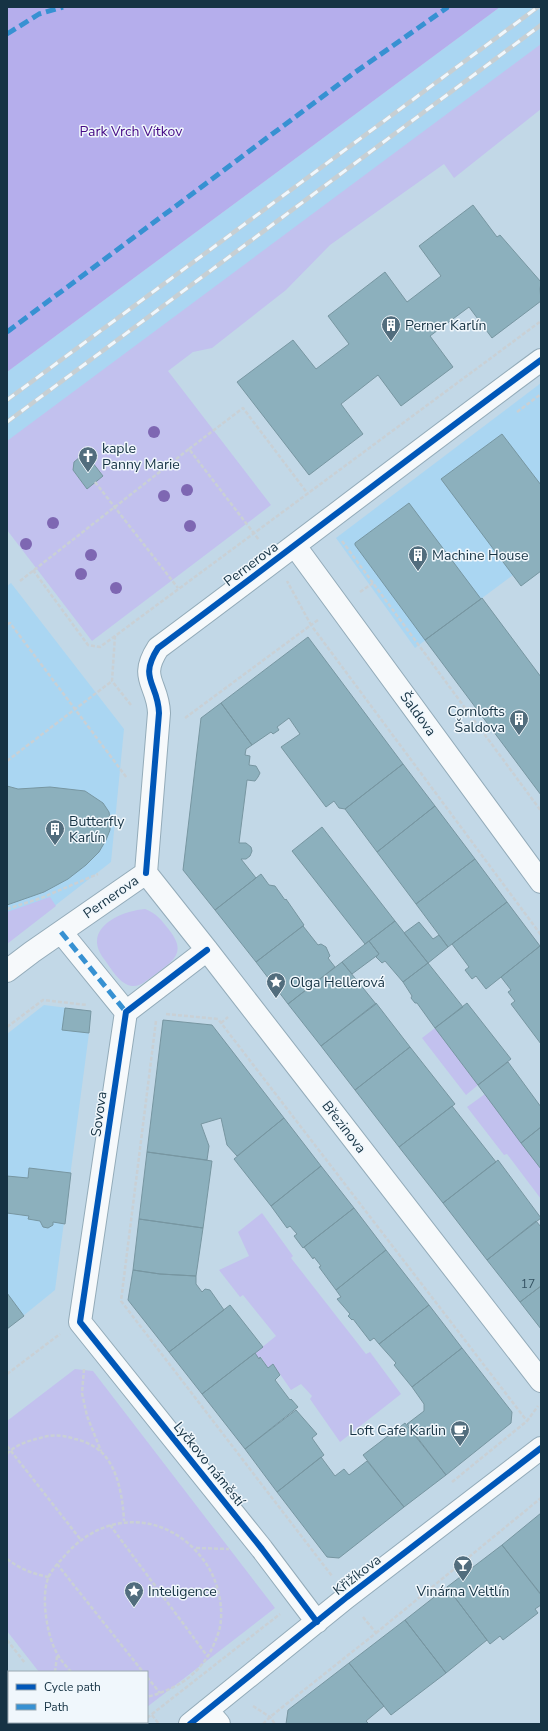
<svg xmlns="http://www.w3.org/2000/svg" width="548" height="1731" font-family="'Nunito Sans',sans-serif">
<rect width="100%" height="100%" fill="#c2d8e7"/>
<path fill="#aad6f2" d="M500 7H541V51L7 448V372Z
M541 383V571L521 586 513 575 415 648 336 538Z
M11 583 124 729 111 862 7 943V586Z
M44 1005 91 1011 89 1033 55 1290 7 1329V1034Z"/>
<path fill="#c2c1ee" fill-rule="evenodd" d="M541 44V109L454 178 444 164 330 245 286 290 212 348 193 352 168 371 271 505 92 641 7 530V441ZM93 463 103 476 87 488 76 475Z
M50 897 56 906 7 944V912Z
M145 909C155 913 160 918 166 926 188 952 176 959 153 976 147 980 140 987 132 986 119 984 111 968 104 959 81 929 120 911 145 909Z
M435 1028 478 1085 466 1095 422 1038Z
M485 1094 541 1169V1199L507 1154 504 1155 467 1107Z
M262 1213 293 1256 291 1258 366 1354 370 1352 401 1394 340 1442 310 1399 312 1396 301 1384 291 1390 273 1364 268 1368 261 1357 259 1359 255 1353 276 1336 243 1295 240 1297 219 1270 249 1256 238 1232Z
M75 1369 93 1371 275 1608 147 1707V1672H39L7 1631V1421Z"/>
<path fill="#b5aeec" d="M7 7H500L7 372Z"/>
<path fill="#8cb0bd" stroke="#7796a1" d="M473 205 497 237 500 235 541 282 540 289 541 301 492 338 469 307 430 336 453 367 401 406 378 375 341 404 363 434 309 475 237 382 293 340 316 369 349 344 328 316 385 272 407 302 441 276 419 246Z
M502 434 541 485V571L521 586 441 479Z
M80 457H85L89 458 103 476 87 489 73 470 74 462Z
M409 503 481 599 425 640 355 545V543Z
M482 598 541 677V795L425 640Z
M308 637 403 764 345 809 339 808 334 801 326 807 281 747 300 734 289 718 277 727 279 730 273 734 271 732 252 745 221 703Z
M221 703 252 745 246 749 245 755 250 756 249 765 256 766 260 773 258 777 255 781 247 780 239 843H246L251 847 252 851 250 856 246 859H241L256 878 215 910 183 870 201 718Z
M403 764 435 806 377 852 345 809Z
M7 786 18 789 50 787 85 791 103 803 109 812 110 819V830L106 840 99 852 86 865 68 879 44 892 7 905Z
M435 806 475 859 416 904 377 852Z
M322 827 395 921 365 944 292 851Z
M475 859 507 902 448 947 416 904Z
M261 874 269 885 275 886 285 900 286 899 304 925 256 962 215 910Z
M507 902 540 946 486 989 476 976 472 979 465 970 469 967 452 944Z
M395 921 428 963 403 982 385 961 382 963 376 957 379 954 369 941Z
M419 922 433 939 439 935 448 947 428 963 404 933Z
M303 926 318 945 321 944 326 947 330 956 328 958 335 967 288 1004 256 962Z
M369 941 379 954 352 974 342 962Z
M540 946 541 948V1044L511 1004 515 1001 508 992 511 990 501 977Z
M342 962 376 1004 321 1046 288 1004Z
M428 963 463 1007 435 1028 417 1003H415L411 998 412 996 403 982Z
M376 1003 410 1047 355 1090 321 1046Z
M467 1003 511 1059 478 1085 435 1028Z
M65 1008 91 1011 89 1033 62 1030Z
M163 1020 212 1025 284 1118 237 1156 227 1145 221 1118 201 1124 209 1146 207 1160 147 1152Z
M410 1047 455 1104 399 1147 355 1090Z
M508 1062 541 1107V1127L521 1143 478 1085Z
M452 1106 496 1162 443 1203 399 1147Z
M284 1118 321 1166 271 1206 234 1159Z
M541 1127V1169L521 1143Z
M147 1152 212 1161 203 1228 139 1219Z
M498 1160 541 1218 487 1260 443 1203Z
M321 1166 354 1208 303 1248 294 1236 297 1234 290 1226 287 1228 271 1206Z
M29 1168 71 1173 65 1224 53 1222V1225L48 1228 43 1227 40 1221 28 1219 29 1216 7 1213V1176L28 1178Z
M354 1208 386 1250 336 1290 319 1267 321 1266 314 1257 313 1259 304 1247Z
M139 1219 203 1228 196 1276 160 1274 133 1270Z
M536 1221 541 1227V1286L520 1302 487 1260Z
M386 1250 429 1305 379 1344 374 1338 370 1341 353 1319 352 1320 348 1316 350 1314 337 1299 341 1297 336 1290Z
M133 1270 160 1274 196 1276V1284L202 1292 205 1289 210 1290 224 1310 169 1352 128 1300Z
M541 1286V1329L520 1302Z
M7 1293 24 1316 7 1329Z
M230 1305 263 1347 202 1394 169 1352Z
M429 1305 462 1348 412 1387 394 1365 396 1363 379 1344Z
M462 1348 512 1412 511 1423 446 1475 407 1424 424 1411V1404L412 1387Z
M255 1353 259 1359 260 1357 268 1368 273 1364 280 1375 275 1380 290 1400 291 1399 298 1407 245 1449 202 1394Z
M296 1410 317 1434 312 1438 324 1455 277 1492 245 1449Z
M405 1423 446 1475 404 1507 363 1455Z
M321 1457 335 1476 344 1469 349 1475 367 1461 404 1507 339 1558 327 1557 277 1492Z
M541 1513V1592L540 1593 502 1545Z
M502 1545 541 1595V1605L535 1609 538 1613 503 1640 500 1636 490 1644 447 1587Z
M447 1587 487 1640 446 1673 405 1620Z
M405 1620 446 1673 391 1715 349 1663Z
M349 1663 384 1706 366 1721 369 1724H286L288 1710Z"/>
<g fill="none" stroke-linecap="round" stroke-linejoin="round">
<g stroke="#93abb9" stroke-width="24">
<path id="minor" d="M295 546 541 882
M146 873 159 713C158 683 138 679 158 648 286 553 412 455 541 360
M146 873 207 950 541 1381
M61 932 126 1012
M207 950 126 1012 80 1322 262 1549 317 1622
M7 971 32 952 146 873
M7 1683 9 1685
M207 1710 219 1724
M38 1722 40 1724
M190 1724 347 1597 541 1448"/>
</g>
<path stroke="#c9d0d5" stroke-width="2.5" stroke-dasharray="4 2" stroke-linecap="butt" d="M517 412 541 394
M189 449 243 408 308 494
M95 482 178 588
M342 541 541 811
M33 570 88 645 100 647 115 636
M20 581 189 449 259 540
M360 592 373 583
M318 620 311 625 541 935
M7 624 10 623 127 778
M131 705 112 681 115 636 541 321
M185 718 311 625 287 581
M7 761 112 681
M7 909 41 898 98 874
M166 1014 218 1019 527 1421
M156 1021 121 1301 332 1576
M221 1023 228 1017
M7 1027 43 1000 87 1005
M84 1369 82 1393 87 1416 101 1451
M7 1374 60 1334
M7 1446 81 1540
M7 1454C15 1445 28 1441 40 1438 52 1434 63 1435 75 1439 84 1441 93 1445 100 1451 118 1466 123 1499 124 1521
M452 1482 527 1421 538 1406
M110 1525 208 1657
M196 1548 229 1549
M7 1559C20 1569 33 1574 49 1577
M57 1564 143 1672
M376 1633 541 1498
M7 1640 25 1663
M55 1672 57 1656
M71 1672C67 1667 61 1661 58 1655 47 1638 40 1595 49 1576 52 1570 57 1564 62 1559 102 1509 168 1510 205 1562 218 1580 225 1609 219 1631 207 1669 184 1687 147 1697
M147 1677 160 1693
M253 1706 270 1717 275 1724
M152 1715 159 1724
M147 1718 280 1614
M71 1722 73 1724
M140 1724 142 1722
M263 1724 270 1717 376 1633 363 1617"/>
<use href="#minor" stroke="#f6f9fb" stroke-width="22"/>
<g stroke="#c7cfd3" stroke-width="4.5">
<path id="rail" d="M7 400 538 7
M7 422 541 25"/>
</g>
<use href="#rail" stroke="#f0f7fc" stroke-width="3" stroke-dasharray="9" stroke-linecap="butt"/>
<path stroke="#3791d2" stroke-width="5" stroke-dasharray="10 5" stroke-linecap="butt" d="M7 34 39 14 63 7
M7 332 354 73 448 7
M61 932 126 1012
M7 1683 9 1685
M38 1722 40 1724"/>
<g stroke="#f0f7fc" stroke-width="8">
<path id="cycleway" d="M146 873 159 713C158 683 138 679 158 648 286 553 412 455 541 360
M207 950 126 1012 80 1322 262 1549 317 1622
M190 1724 347 1597 541 1448"/>
</g>
<use href="#cycleway" stroke="#0057b8" stroke-width="6"/>
</g>
<g fill="#7e67b2">
<circle cx="154" cy="432" r="6"/>
<circle cx="187" cy="490" r="6"/>
<circle cx="164" cy="496" r="6"/>
<circle cx="53" cy="523" r="6"/>
<circle cx="190" cy="526" r="6"/>
<circle cx="26" cy="544" r="6"/>
<circle cx="91" cy="555" r="6"/>
<circle cx="81" cy="574" r="6"/>
<circle cx="116" cy="588" r="6"/>
</g>
<defs>
<g id="building-pin" transform="scale(1)"><path d="M0 17L-7.5 6A9.5 9.5 0 1 1 7.5 6Z" fill="#526d7d" stroke="#f0f7fc"/><path d="M-4-6H4V6H1V3H-1V6H-4ZM-2.5-4.3h1.7v1.8h-1.7ZM.8-4.3h1.7v1.8H.8ZM-2.5-1h1.7V.8h-1.7ZM.8-1h1.7V.8H.8Z" fill="#fff"/></g>
<g id="church-pin" transform="scale(1)"><path d="M0 17L-7.5 6A9.5 9.5 0 1 1 7.5 6Z" fill="#526d7d" stroke="#f0f7fc"/><path d="M-1.2-6h2.4v3.5h3.3v2.4h-3.3V6h-2.4V-.1h-3.3v-2.4h3.3Z" fill="#fff"/></g>
<g id="sight-pin" transform="scale(1)"><path d="M0 17L-7.5 6A9.5 9.5 0 1 1 7.5 6Z" fill="#526d7d" stroke="#f0f7fc"/><path d="M0-6L1.8-2.2L6-1.7L2.9 1.2L3.7 5.4L0 3.3L-3.7 5.4L-2.9 1.2L-6-1.7L-1.8-2.2Z" fill="#fff"/></g>
<g id="cafe-pin" transform="scale(1)"><path d="M0 17L-7.5 6A9.5 9.5 0 1 1 7.5 6Z" fill="#526d7d" stroke="#f0f7fc"/><path d="M-5.5-4.5H6V0H3Q3 3.5 0 3.5H-2.5Q-5.5 3.5-5.5 0ZM3-3.2v2h1.7v-2ZM-6 4.5H4V6H-6Z" fill="#fff"/></g>
<g id="bar-pin" transform="scale(1)"><path d="M0 17L-7.5 6A9.5 9.5 0 1 1 7.5 6Z" fill="#526d7d" stroke="#f0f7fc"/><path d="M-6-5H6L.8 .8V4.5H3.5V6h-7V4.5H-.8V.8Z" fill="#fff"/></g>
</defs>
<g fill-rule="evenodd">
<use href="#building-pin" x="391" y="325"/>
<use href="#church-pin" x="88" y="456"/>
<use href="#building-pin" x="418" y="555"/>
<use href="#building-pin" x="519" y="719"/>
<use href="#building-pin" x="55" y="829"/>
<use href="#sight-pin" x="276" y="982"/>
<use href="#cafe-pin" x="460" y="1430"/>
<use href="#bar-pin" x="463" y="1565"/>
<use href="#sight-pin" x="134" y="1591"/>
</g>
<g text-anchor="middle" dominant-baseline="central" stroke-width="3" stroke-linejoin="round" paint-order="stroke">
<g font-size="12" fill="#345262">
<text x="528" y="1284">17</text>
</g>
<g font-size="14" fill="#460a86" stroke="#f0f7fc">
<text x="131" y="131">Park Vrch Vítkov</text>
</g>
<g font-size="14" fill="#163344" stroke="#f0f7fc" text-anchor="start">
<text x="405" y="325">Perner Karlín</text>
<text x="102" y="448">kaple<tspan x="102" dy="16">Panny Marie</tspan></text>
<text x="432" y="555">Machine House</text>
<text x="505" y="711" text-anchor="end">Cornlofts<tspan x="505" dy="16">Šaldova</tspan></text>
<text x="69" y="821">Butterfly<tspan x="69" dy="16">Karlín</tspan></text>
<text x="290" y="982">Olga Hellerová</text>
<text x="446" y="1430" text-anchor="end">Loft Cafe Karlin</text>
<text x="148" y="1591">Inteligence</text>
<text x="463" y="1591" text-anchor="middle">Vinárna Veltlín</text>
</g>
<g font-size="14" fill="#163344" stroke="#f0f7fc">
<text transform="translate(251 564) rotate(-37)">Pernerova</text>
<text transform="translate(418 714) rotate(54)">Šaldova</text>
<text transform="translate(111 897) rotate(-35)">Pernerova</text>
<text transform="translate(99 1114) rotate(-82)">Sovova</text>
<text transform="translate(344 1127) rotate(52)">Březinova</text>
<text transform="translate(209 1464) rotate(51)">Lyčkovo náměstí</text>
<text transform="translate(357 1575) rotate(-38)">Křižíkova</text>
</g>
</g>
<rect width="548" height="1731" fill="none" stroke="#163344" stroke-width="16"/>
<rect x="8" y="1671" width="140" height="52" fill="#f0f7fc" stroke="#99a9b2"/>
<rect x="16" y="1684" width="20" height="6" fill="#0057b8" stroke="#99a9b2"/>
<text x="44" y="1691" font-size="12" fill="#163344">Cycle path</text>
<rect x="16" y="1704" width="20" height="6" fill="#3791d2" stroke="#99a9b2"/>
<text x="44" y="1711" font-size="12" fill="#163344">Path</text>
</svg>
